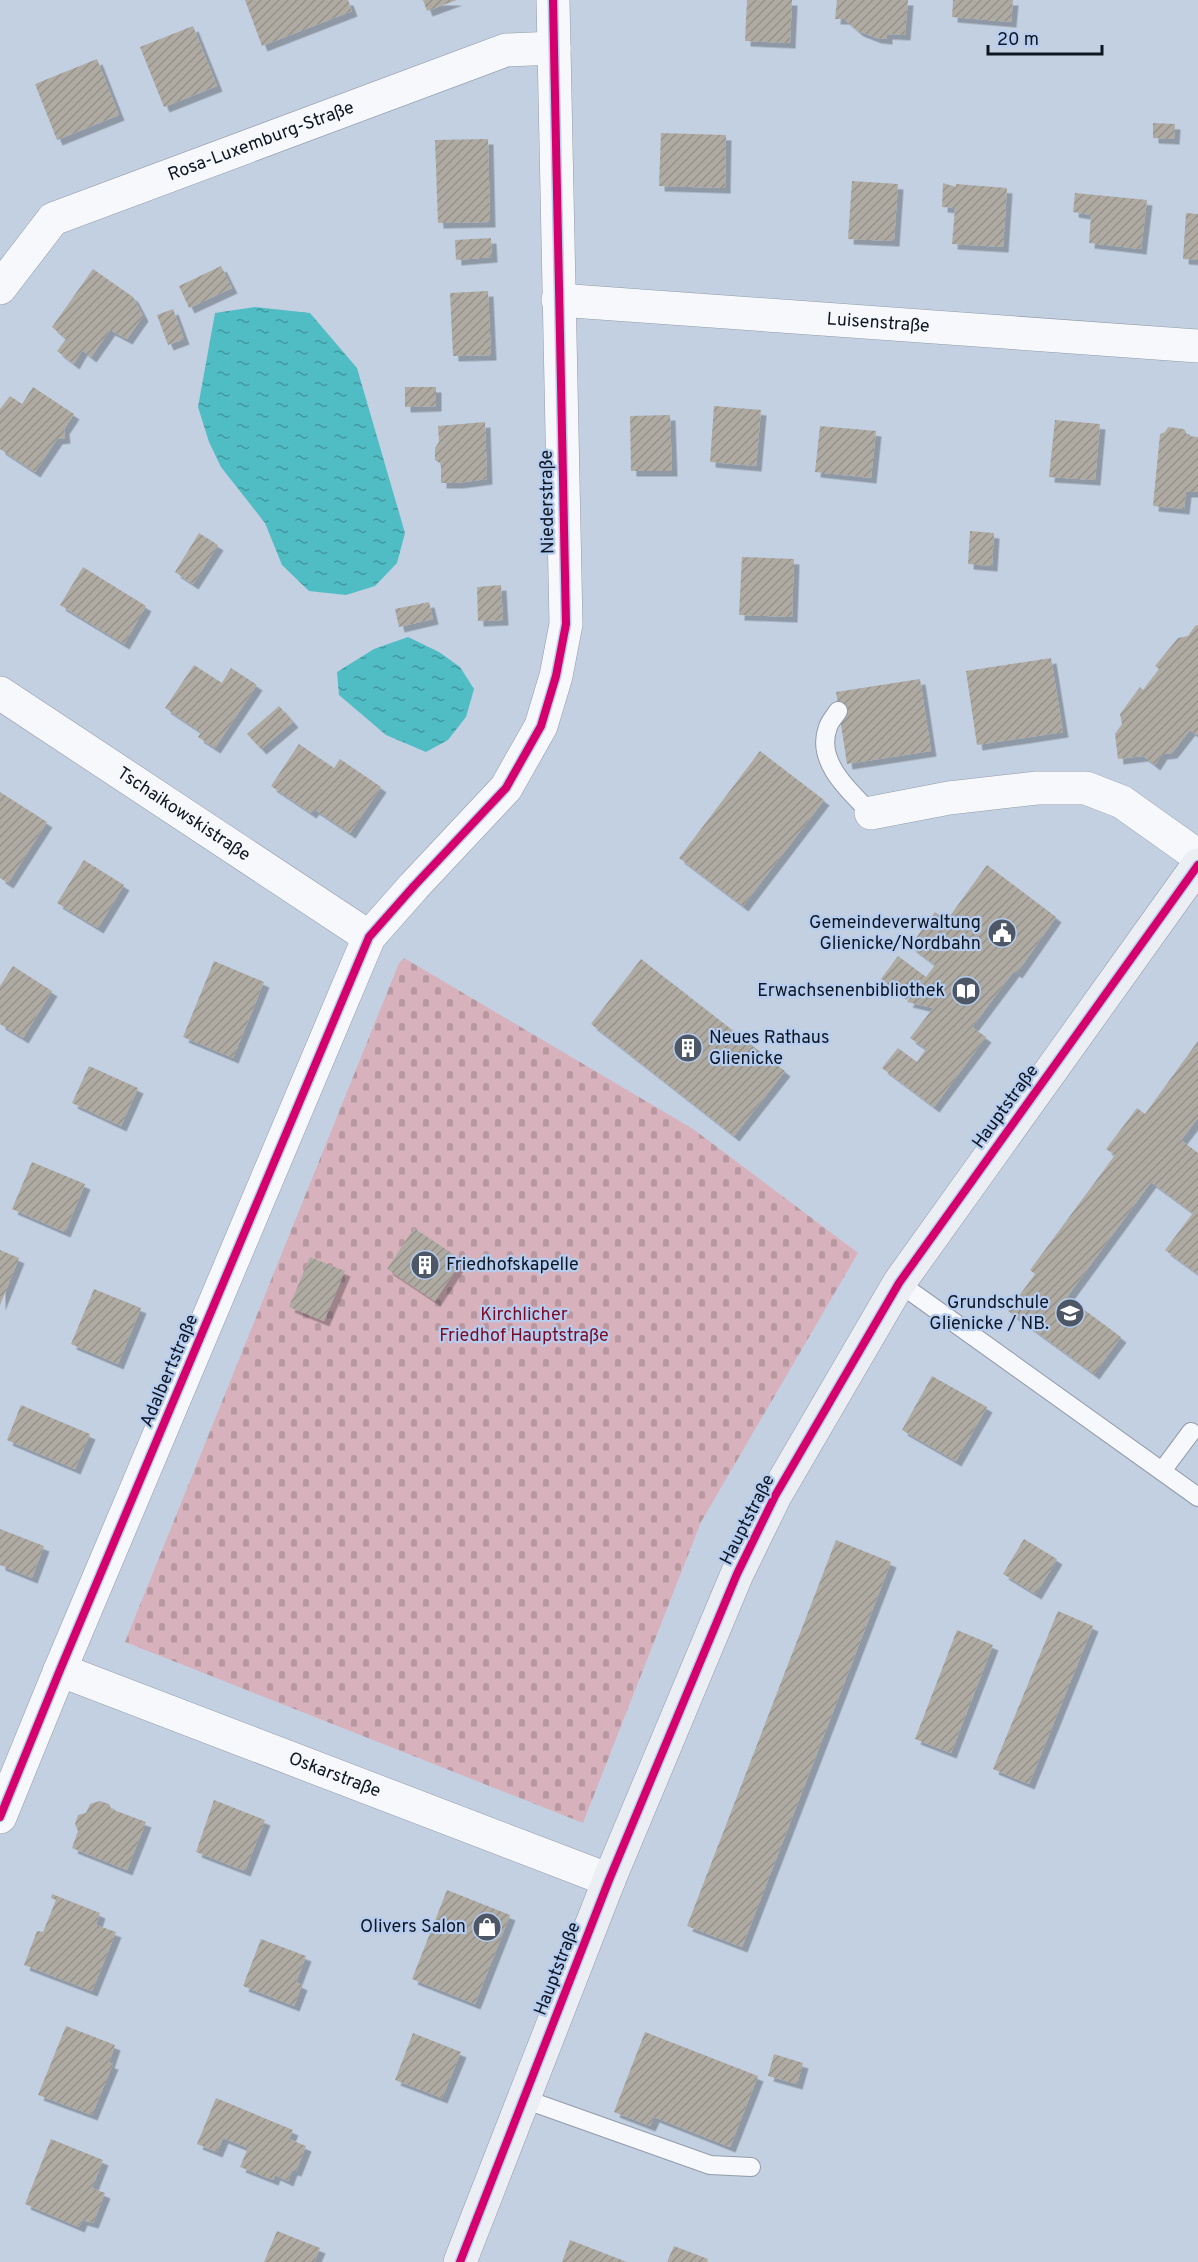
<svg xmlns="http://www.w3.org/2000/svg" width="1198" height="2262" font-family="Overpass,sans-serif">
<defs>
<pattern id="cemetery-stones" width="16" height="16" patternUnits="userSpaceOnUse" patternTransform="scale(1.5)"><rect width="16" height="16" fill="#d7b2bc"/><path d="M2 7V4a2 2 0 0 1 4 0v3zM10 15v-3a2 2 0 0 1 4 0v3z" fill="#b798a1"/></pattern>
<pattern id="water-ripples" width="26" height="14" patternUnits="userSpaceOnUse" patternTransform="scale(1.5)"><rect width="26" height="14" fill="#50bcc4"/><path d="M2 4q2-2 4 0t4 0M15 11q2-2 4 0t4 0" fill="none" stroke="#41989f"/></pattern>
<pattern id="building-hatch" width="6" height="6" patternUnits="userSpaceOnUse" patternTransform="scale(1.5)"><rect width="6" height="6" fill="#afaba3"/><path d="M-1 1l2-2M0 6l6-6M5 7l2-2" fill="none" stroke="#95928c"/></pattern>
<filter id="shadow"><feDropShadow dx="5.5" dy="5.5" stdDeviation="0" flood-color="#0004"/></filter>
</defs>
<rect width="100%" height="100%" fill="#c3d0e2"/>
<path fill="url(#cemetery-stones)" d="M404 958 693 1129 858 1253 701 1522 583 1823 125 1642 399 963Z"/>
<path fill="url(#water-ripples)" d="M255 307 310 313 357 368 405 533 397 563 375 586 346 595 309 591 282 565 265 523 221 467 209 442 198 407 215 313Z
M408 637 439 652 460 667 474 689 466 717 448 740 426 752 386 735 339 695 337 672 374 649Z"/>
<path fill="url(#building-hatch)" filter="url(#shadow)" d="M245 0H348L352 11 262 46Z
M423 0H457L427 11Z
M747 0H792L790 43 745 41Z
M837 0H908L905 35 887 34V39L876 38 858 31 844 19H835Z
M953 0H1013L1011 22 952 17Z
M193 26 217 86 164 107 140 47Z
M97 59 119 115 57 140 35 84Z
M1153 123 1175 124 1174 139 1153 138Z
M661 133 726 135 725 188 659 186Z
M488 139 490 222 438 223 435 140Z
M852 181 898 184 894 241 848 239Z
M943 183 956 187V184L1007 188 1003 247 952 244 955 208 942 207Z
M1075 193 1147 200 1141 249 1089 243 1091 215 1073 212Z
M1186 213 1198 214V260L1183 259Z
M491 238 492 257 456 260 455 240Z
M221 266 232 288 189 308 179 286Z
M93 269 133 297 143 316 127 339 110 330 91 357 82 350 74 364 57 351 66 339 52 327Z
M488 291 491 355 453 356 450 293Z
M173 309 184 339 168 345 157 315Z
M33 387 74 414 64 429 65 438 57 439 35 472 0 449V409L10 396 22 404Z
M405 387H436V406L405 407Z
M714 406 761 410 756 466 710 462Z
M670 415 672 471H631L630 416Z
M1055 420 1100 424 1095 480 1049 477Z
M485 422 487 479 458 483H441V464L435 460V448L439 442 438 426Z
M820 426 876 431 871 478 815 472Z
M1168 427 1184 429 1188 436 1198 437V492H1186L1184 509 1153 506 1160 434 1165 432Z
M970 531 994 533 992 566 968 564Z
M199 533 218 545 193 584 175 572Z
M742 557 794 559 792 617 739 615Z
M83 567 146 606 124 644 60 605Z
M501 585 503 620 478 621 477 587Z
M429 602 433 619 399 627 395 609Z
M1198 625V734L1197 735 1190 730 1172 753 1162 754 1155 765 1143 756 1118 759 1115 734 1122 724 1120 714 1140 687 1143 690 1159 669 1155 666 1178 638 1188 636 1195 626Z
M1051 658 1063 732 977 745 966 671Z
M194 665 222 683 231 668 257 685 215 748 198 737 201 732 165 708Z
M920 679 931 751 847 764 836 692Z
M279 706 293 722 261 749 247 734Z
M299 744 334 768 340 759 381 787 350 833 314 809 311 813 271 786Z
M760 751 824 800 743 906 679 858Z
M0 792 47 822 8 883 0 878Z
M84 860 124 885 98 928 57 903Z
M987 865 1056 917 1017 973 1014 971 972 1027 986 1037 934 1107 882 1068 898 1048 917 1062 926 1049 910 1038 933 1008 907 1002 912 995 905 990 901 994 881 979 898 956 926 977 935 965 910 946 935 912 947 920Z
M641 959 785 1071 734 1136 591 1024Z
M214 961 264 982 233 1058 183 1037Z
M13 966 52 991 23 1038 0 1024V986Z
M1198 1041V1118L1181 1140 1198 1153V1274L1165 1250 1193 1213 1151 1182 1067 1297 1121 1337 1094 1374 1008 1311 1035 1274 1030 1270 1115 1155 1106 1149 1137 1108 1145 1114Z
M89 1066 138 1088 121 1126 72 1103Z
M32 1162 85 1184 65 1232 12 1209Z
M414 1228 462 1260 435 1301 387 1269Z
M0 1250 19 1258 0 1305Z
M310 1257 345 1271 324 1321 289 1307Z
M94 1289 141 1308 118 1364 71 1344Z
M932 1376 987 1407 956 1461 902 1430Z
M21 1405 90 1434 75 1469 7 1440Z
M0 1529 44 1546 32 1578 0 1565Z
M1024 1539 1057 1559 1036 1594 1003 1574Z
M836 1540 891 1562 742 1947 687 1926Z
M1058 1611 1093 1626 1029 1784 993 1769Z
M957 1630 993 1645 951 1753 915 1739Z
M214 1800 265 1820 245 1871 196 1852Z
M100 1801 109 1804 111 1809 146 1822 127 1870 72 1848 78 1831 75 1824 78 1815 86 1813 90 1804Z
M447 1890 510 1915 475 2004 412 1979Z
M52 1894 100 1913 96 1925 116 1932 92 1991 24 1965 37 1931 43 1932 56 1900 51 1898Z
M261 1939 306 1956 296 1982 302 1985 294 2006 243 1986Z
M66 2026 115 2045 109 2063 113 2064 92 2115 38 2095Z
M645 2032 758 2076 730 2147 654 2117 650 2126 614 2112Z
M413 2033 461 2052 442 2098 395 2080Z
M774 2054 803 2063 797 2084 768 2076Z
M216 2098 293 2130 289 2139 306 2146 296 2171 292 2170 288 2181 275 2175 273 2180 240 2167 248 2148 223 2138 217 2152 197 2144Z
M51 2139 103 2160 92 2188 105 2193 93 2223 82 2220 79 2227 25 2204Z
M277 2231 320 2248 314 2262H264Z
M570 2240 627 2262H562Z
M674 2246 708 2259 707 2262H667Z"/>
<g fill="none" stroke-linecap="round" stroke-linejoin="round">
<g stroke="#929ba9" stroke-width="20">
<path id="lane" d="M838 711C835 716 830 721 828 727 815 761 849 791 871 813
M899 1283 1198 1497
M1162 1471 1191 1432
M524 2099 710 2165 751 2167"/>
</g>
<g stroke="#929ba9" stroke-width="34">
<g id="street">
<path id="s1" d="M0 288 53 219 506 50 554 48"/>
<path id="s2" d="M558 300 1198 346"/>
<path id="s3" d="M0 693 369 937"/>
<path d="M871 813 949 798 1037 788H1086L1122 802 1198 856"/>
<path id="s4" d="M60 1670 609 1880"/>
<path d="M0 1817 60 1670 369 937 414 886 506 788 541 726 556 676 566 624 553 0"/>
</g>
</g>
<g stroke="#929ba9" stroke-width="34">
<path id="secondary" d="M460 2262 609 1880 737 1574 775 1496 899 1283 1198 865"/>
</g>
<use href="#lane" stroke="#f6f8fb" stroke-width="18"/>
<use href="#street" stroke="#f6f8fb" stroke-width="33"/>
<use href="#secondary" stroke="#ebeff4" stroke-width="33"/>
<g stroke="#b6cdef" stroke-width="11">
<path id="cycleway" d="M0 1817 60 1670 369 937 414 886 506 788 541 726 556 676 566 624 553 0
M460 2262 609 1880 737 1574 775 1496 899 1283 1198 865"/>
</g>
<use href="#cycleway" stroke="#d6006c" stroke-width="8"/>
</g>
<defs>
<g id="civic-disc" transform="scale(1.5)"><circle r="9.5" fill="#4d5765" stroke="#b6cdef"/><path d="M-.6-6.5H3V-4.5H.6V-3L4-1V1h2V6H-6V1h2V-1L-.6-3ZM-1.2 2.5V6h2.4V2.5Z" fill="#fff"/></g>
<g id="library-disc" transform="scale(1.5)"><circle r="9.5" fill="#4d5765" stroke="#b6cdef"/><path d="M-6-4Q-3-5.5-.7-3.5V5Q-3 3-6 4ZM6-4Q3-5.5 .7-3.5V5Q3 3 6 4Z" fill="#fff"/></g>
<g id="building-disc" transform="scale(1.5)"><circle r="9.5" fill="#4d5765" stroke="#b6cdef"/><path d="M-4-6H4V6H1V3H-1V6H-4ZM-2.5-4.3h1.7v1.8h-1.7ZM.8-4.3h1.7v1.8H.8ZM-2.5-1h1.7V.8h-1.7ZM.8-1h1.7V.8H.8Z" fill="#fff"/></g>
<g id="school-disc" transform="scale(1.5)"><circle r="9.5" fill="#4d5765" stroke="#b6cdef"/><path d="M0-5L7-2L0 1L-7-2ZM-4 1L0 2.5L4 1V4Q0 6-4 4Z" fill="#fff"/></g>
<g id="shop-disc" transform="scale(1.5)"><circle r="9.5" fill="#4d5765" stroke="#b6cdef"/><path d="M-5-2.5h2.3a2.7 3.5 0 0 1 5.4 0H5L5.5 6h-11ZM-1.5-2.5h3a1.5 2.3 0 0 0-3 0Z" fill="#fff"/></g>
</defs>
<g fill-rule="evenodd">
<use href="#civic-disc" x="1002" y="933"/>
<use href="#library-disc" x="966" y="991"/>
<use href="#building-disc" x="688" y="1048"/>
<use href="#building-disc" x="425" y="1265"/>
<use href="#school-disc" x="1070" y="1313"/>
<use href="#shop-disc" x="487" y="1927"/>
</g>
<g text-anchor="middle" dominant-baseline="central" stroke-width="4.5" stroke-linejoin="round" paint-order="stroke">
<g font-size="18" fill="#0e1622" stroke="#b6cdef">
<text stroke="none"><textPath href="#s1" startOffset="309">Rosa-Luxemburg-Straße</textPath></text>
<text stroke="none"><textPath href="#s2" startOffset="321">Luisenstraße</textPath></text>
<text transform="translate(548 502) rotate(-91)">Niederstraße</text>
<text stroke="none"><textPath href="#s3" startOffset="220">Tschaikowskistraße</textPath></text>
<text transform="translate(1006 1107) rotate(-54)">Hauptstraße</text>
<text transform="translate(170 1371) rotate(-67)">Adalbertstraße</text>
<text transform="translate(748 1520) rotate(-63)">Hauptstraße</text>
<text stroke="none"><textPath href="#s4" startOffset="294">Oskarstraße</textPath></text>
<text transform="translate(558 1969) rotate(-69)">Hauptstraße</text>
</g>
<g font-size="18" fill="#0e1622" stroke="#b6cdef" text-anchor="end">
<text x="981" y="923">Gemeindeverwaltung<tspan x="981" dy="21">Glienicke/Nordbahn</tspan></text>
<text x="945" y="991">Erwachsenenbibliothek</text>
<text x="709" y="1038" text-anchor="start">Neues Rathaus<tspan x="709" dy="21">Glienicke</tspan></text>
<text x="446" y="1265" text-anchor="start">Friedhofskapelle</text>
<text x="1049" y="1303">Grundschule<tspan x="1049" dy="21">Glienicke / NB.</tspan></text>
<text x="466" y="1927">Olivers Salon</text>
</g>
<g font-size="18" fill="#7d0a24" stroke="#b6cdef">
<text x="524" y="1315">Kirchlicher<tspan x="524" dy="21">Friedhof Hauptstraße</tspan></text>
</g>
</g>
<path d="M988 45v9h114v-9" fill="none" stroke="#0e1622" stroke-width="3"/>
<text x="997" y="45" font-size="18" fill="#0e1622" stroke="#b6cdef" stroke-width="4.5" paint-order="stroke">20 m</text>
</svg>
